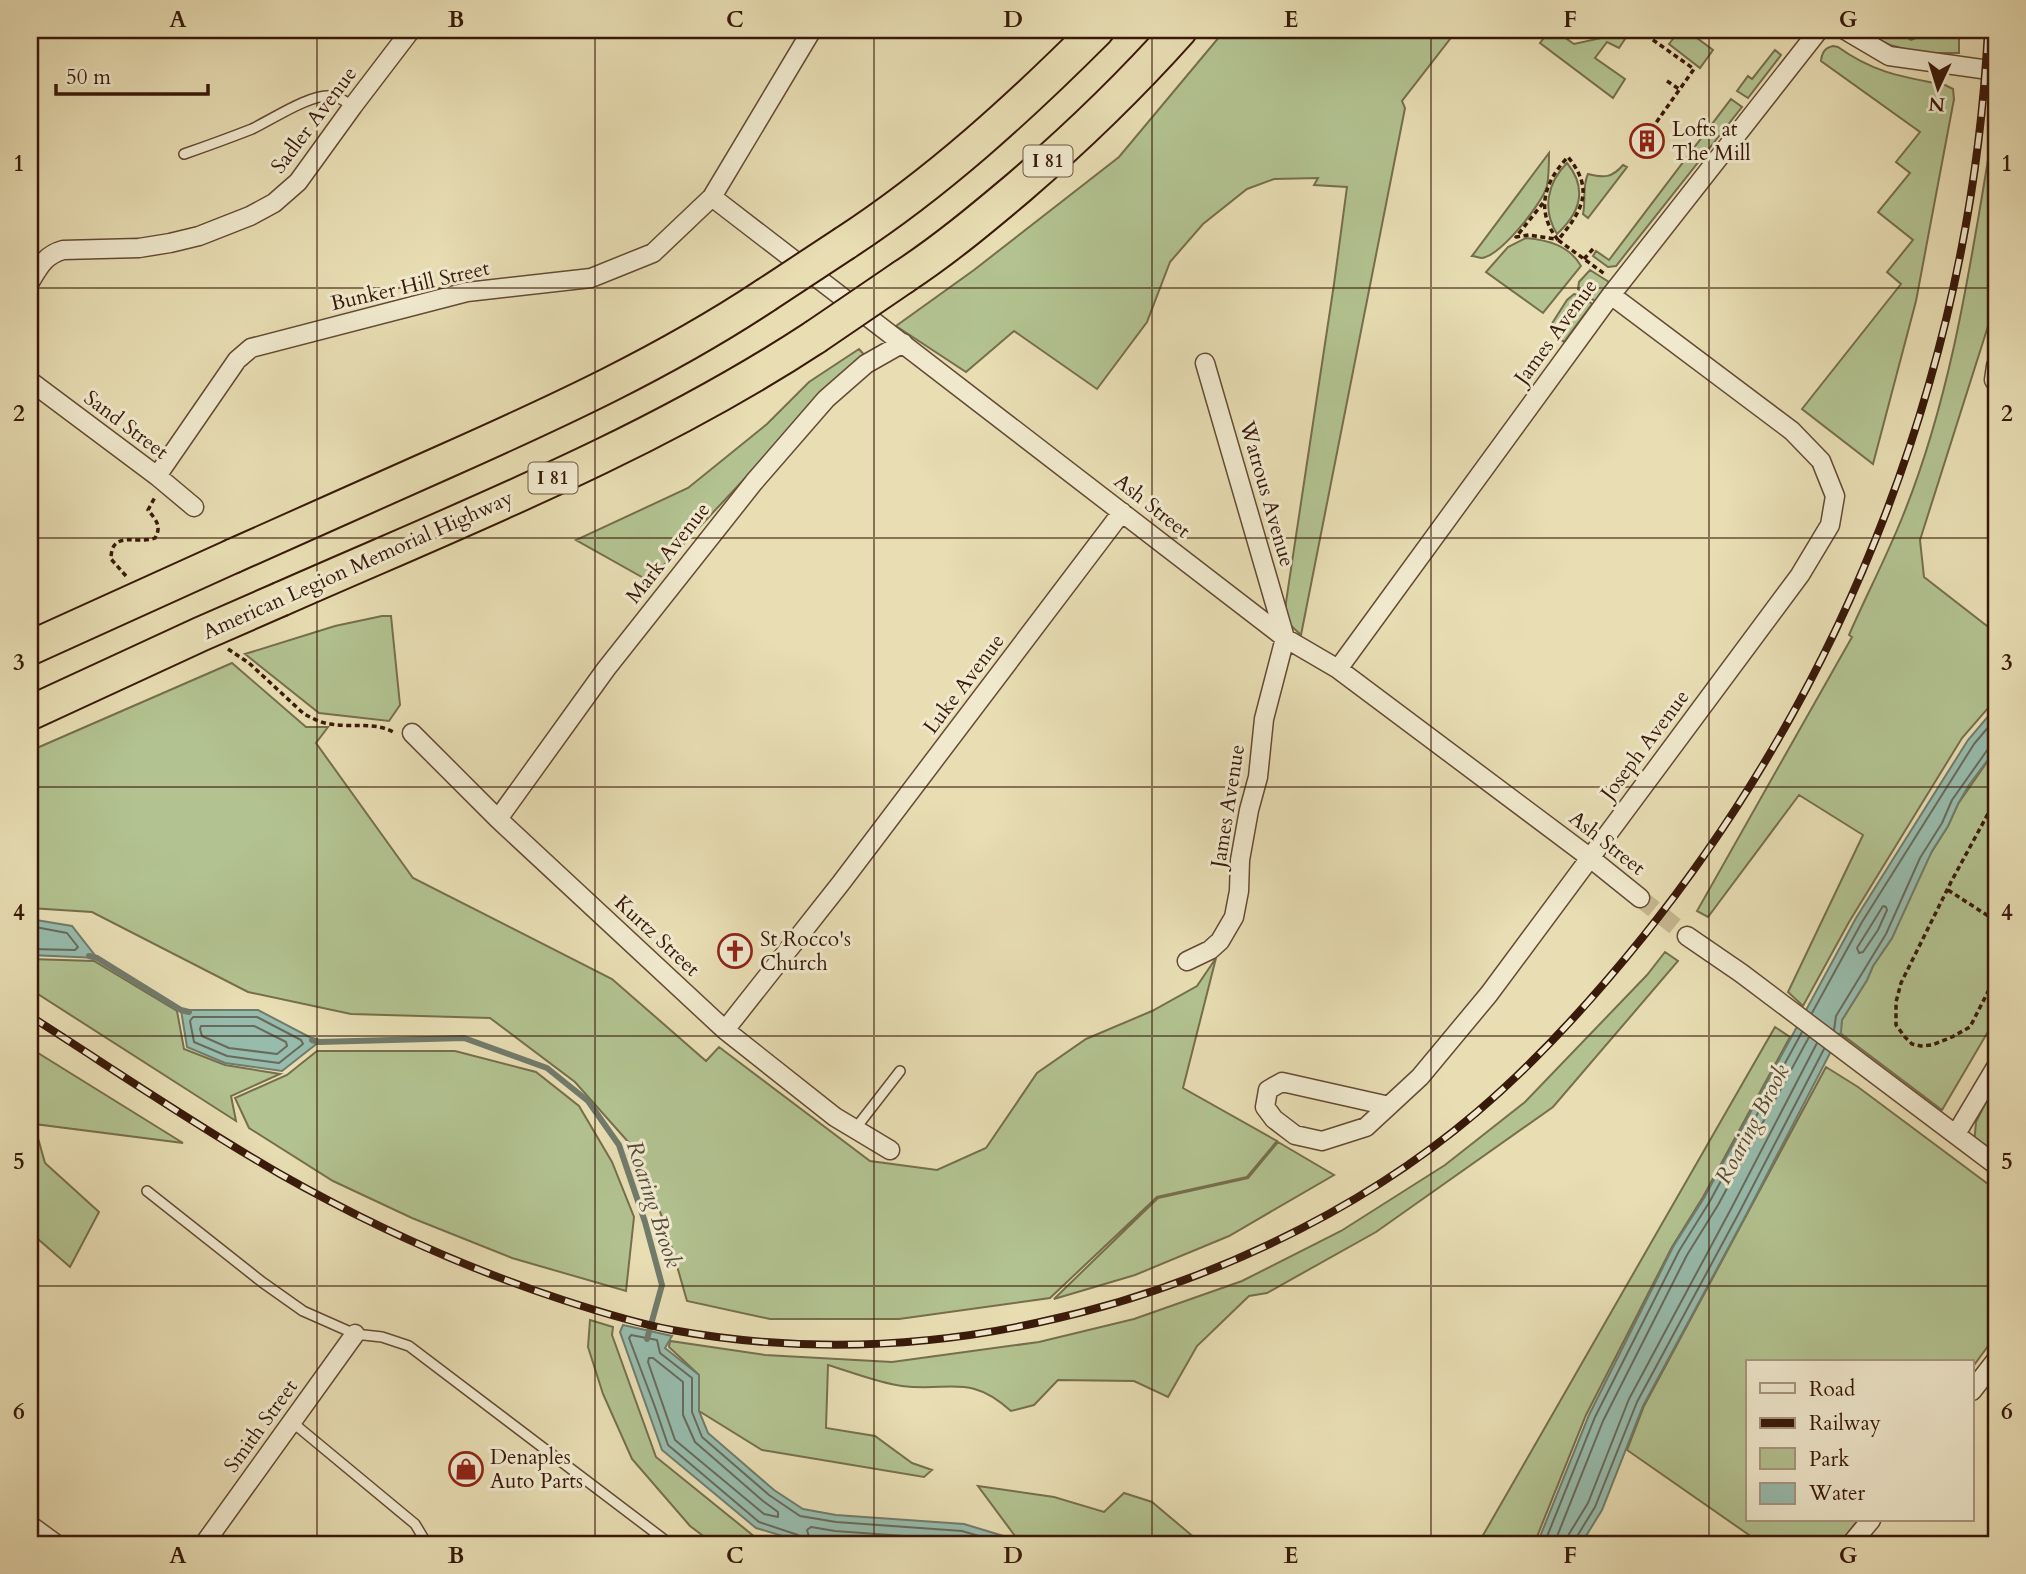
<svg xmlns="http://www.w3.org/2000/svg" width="2026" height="1574" font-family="Cardo,serif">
<rect width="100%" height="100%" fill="#e8ddb3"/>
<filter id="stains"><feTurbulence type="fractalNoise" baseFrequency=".00286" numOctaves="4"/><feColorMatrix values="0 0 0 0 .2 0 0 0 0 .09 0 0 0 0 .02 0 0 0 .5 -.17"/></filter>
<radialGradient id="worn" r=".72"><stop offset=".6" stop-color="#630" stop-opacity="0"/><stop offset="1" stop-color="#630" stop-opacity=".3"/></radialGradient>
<path fill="#b2c290" stroke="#766e4c" stroke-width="2" d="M1225 30H1457L1402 101 1405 108 1301 635 1285 620 1286 602 1334 284 1347 187 1314 185 1318 178 1274 179 1247 189 1203 224 1170 262 1147 322 1097 389 1014 331 966 372 896 326 974 270 1119 157Z
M1550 30H1554L1574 44 1606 37V30H1631L1619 48 1607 42 1595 58 1625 79 1613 98 1540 43Z
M1680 30H1697L1693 35 1713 50 1700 68 1669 44Z
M1859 30H1868L1874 35C1889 24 1898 31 1911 40L1919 37 1921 30H1959V53H1919L1890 45Z
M1833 46 1838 47C1874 73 1903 77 1945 85L1953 89 1954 99 1916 301 1873 464 1802 409 1901 284 1887 272 1913 240 1878 212 1910 173 1896 162 1920 132 1821 61C1822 52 1825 48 1833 46Z
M1775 50 1781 55 1748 98 1737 91 1748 76 1752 79Z
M1731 99 1742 107 1616 266 1608 267 1593 256 1596 251 1609 260Z
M1995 118H1996V283L1989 323 1920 540 1924 577 1996 633V699L1962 738 1849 922 1803 1006 1788 992 1863 835 1799 795 1708 917 1697 911 1852 637 1849 635C1866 596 1886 558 1902 518 1954 391 1972 253 1995 118Z
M1549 153C1549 164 1549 175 1547 186 1542 204 1501 255 1482 258 1479 258 1475 256 1472 256Z
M1567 163C1588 189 1580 213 1557 234 1542 210 1547 183 1567 163Z
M1623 165 1627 167 1588 218 1583 214C1586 201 1582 186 1588 174 1604 178 1612 178 1623 165Z
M1526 238C1547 240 1569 245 1581 266L1543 313 1486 272 1508 247Z
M1590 270 1609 282 1595 301 1578 289 1579 282Z
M1574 294 1582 296 1592 304 1564 342 1551 332 1555 327 1551 325 1567 300Z
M859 349 867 358 820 398 649 581 576 540 688 488 767 424 809 382Z
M382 616H391L400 705 389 721 319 713 245 654 335 626Z
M232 663 306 727H328L316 743 413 878 612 979 706 1061 719 1047 870 1161 937 1170 986 1148 1037 1073 1086 1039 1152 1011 1197 986 1216 958 1183 1088 1277 1141 1247 1177 1157 1197 1050 1298 899 1319H770L687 1301 667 1231 639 1154 575 1082 490 1018 351 1014 248 992 92 912 30 908V751Z
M1996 749V1018L1942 1110 1840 1033 1842 1020 1867 980 1873 966 1892 938 1926 861 1948 826 1958 804Z
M1665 952 1678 961 1553 1107 1376 1232 1267 1293 1249 1296 1197 1346 1168 1397 1134 1381 1058 1380 1034 1405 1011 1411C969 1373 950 1392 902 1386 879 1383 851 1372 828 1365L826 1428 875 1436 912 1463 932 1470 924 1477 762 1450 699 1411V1375L669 1347 670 1341 765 1355 892 1362 1039 1342 1134 1319 1242 1281 1341 1231 1445 1165 1525 1102 1647 975Z
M30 959 94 961 177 1011 184 1049 225 1065 280 1074 231 1096 236 1121 30 989Z
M1775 1027 1790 1037 1703 1197 1672 1247 1586 1415 1534 1544H1478Z
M30 1048 183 1143 34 1124 45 1163 99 1212 70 1267 30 1232Z
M317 1051H455L536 1072 579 1106 612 1162 634 1217 626 1291 512 1258 412 1218 333 1181 249 1128 235 1098 287 1075Z
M1826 1067 1858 1087 1996 1190V1335L1972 1368V1362H1748V1520H1858L1839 1544H1762L1627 1450 1644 1406Z
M1996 1082V1161L1974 1145 1976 1122Z
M1278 1142 1334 1175 1229 1236 1135 1275 1054 1299 1158 1198 1248 1178Z
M590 1320 613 1327 612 1335 656 1457 755 1537 787 1544H714L690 1526 632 1459 603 1394 588 1347Z
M978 1486 1054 1497 1104 1512 1124 1493 1152 1502 1202 1544H1041L1015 1536Z"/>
<path fill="#97bcad" stroke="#717b6b" stroke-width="2" d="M1996 707V749L1969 785 1958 804 1948 826 1932 851 1892 938 1873 966 1867 980 1842 1020 1841 1032 1746 1215 1643 1406 1602 1510 1581 1544H1537L1589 1415 1673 1247 1704 1198 1856 918 1968 740Z
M30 919 72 926 97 958 30 955Z
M181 1010H258L319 1042 282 1071 225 1063 187 1047Z
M623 1325 672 1336 665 1348 699 1375V1411L708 1433 774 1490 803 1509 836 1515 964 1524 1030 1544H809L756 1528 662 1450 620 1332Z"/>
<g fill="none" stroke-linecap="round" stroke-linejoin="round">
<path stroke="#686a5b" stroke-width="2" d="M1883 906 1886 907 1887 910 1878 930 1863 952 1859 953 1857 948Z
M30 926 67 933 78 947 75 950 30 949
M1812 1013 1862 922 1974 744 1996 718
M193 1017H257L301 1040 303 1044 279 1063 227 1056 194 1042 190 1021Z
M201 1026H254L286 1042 287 1046 277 1054 229 1048 202 1036 200 1029Z
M1834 1030 1836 1016 1886 934 1920 858 1942 823 1952 800 1988 749 1996 746
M649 1358H653L683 1382V1415L695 1442 763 1501 778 1512V1517L764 1514 675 1440 648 1362Z
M802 1544V1539L798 1535 759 1522 668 1445 655 1407 632 1346 629 1338 631 1335 657 1340 660 1353 692 1378V1412L702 1437 769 1495 800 1516 836 1522 962 1531 1006 1544
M811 1544 807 1530 811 1527 835 1531 960 1540 976 1544
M1544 1544 1595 1417 1679 1251 1710 1201 1802 1032
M1554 1544 1603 1421 1687 1255 1718 1205 1809 1037
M1567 1544 1569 1534 1588 1503 1629 1399 1732 1207 1817 1043
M1575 1544 1576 1538 1595 1507 1637 1402 1740 1211 1824 1049"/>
<path stroke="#717b6b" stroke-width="6" d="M89 956 97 958 181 1010 189 1012
M312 1040 319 1042 464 1038 547 1068 588 1101 619 1145 645 1222 662 1285 647 1339"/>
<path stroke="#c5b691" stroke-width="18" stroke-dasharray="18 9" stroke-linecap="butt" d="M1640 898 1687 936"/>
<g stroke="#654a34" stroke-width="12">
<path id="service" d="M184 154C207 146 229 138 252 129 273 119 311 93 333 96 340 97 347 103 353 106
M855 1129 900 1071
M147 1191 262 1282 303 1311 355 1334 382 1337 409 1346 670 1544
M292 1422 415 1524 427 1544"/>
</g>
<g stroke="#654a34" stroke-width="21">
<path id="minor" d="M812 30 712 197 1285 638 1338 669 1589 857 1640 898
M1845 30 1889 56 1996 71
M30 282C39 267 45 255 63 250L139 248 170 243 199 236 250 216 274 203 298 182 353 106 411 30
M1996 366 1994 380 1996 383
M30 381 157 476 194 507
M157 476 237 360 251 348 467 292 591 278 653 253 712 197
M1338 669 1611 295 1819 30
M412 733 498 819 725 1030 835 1117 890 1150
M498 819 606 669 754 482 826 399 866 364 903 343
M1687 936 1741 973 1996 1165
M1187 961 1210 950 1220 941 1234 917 1239 891 1240 860 1249 810 1258 777 1264 719 1285 638 1205 363
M725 1030 841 883 1122 512
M1389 1106 1282 1082 1268 1090 1265 1107 1274 1119 1295 1135 1322 1141 1366 1127 1420 1077 1489 994 1800 575 1830 525 1835 496 1821 461 1792 431 1611 295
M1956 1134 1996 1067
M1972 1391 1996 1360
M30 1525 56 1544
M204 1544 355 1334
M1851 1544 1871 1520"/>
</g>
<g stroke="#391909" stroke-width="37">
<path id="motorway" d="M845 243C937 183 1019 108 1097 30
M903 277C944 250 980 220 1018 188 1075 139 1130 86 1180 30
M233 556C304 524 375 493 446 461 556 412 665 362 766 295
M281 599C462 519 649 446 815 337"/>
</g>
<path stroke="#391909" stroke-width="3.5" stroke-dasharray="5 3.5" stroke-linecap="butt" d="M1527 30 1536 36 1541 30
M1639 30 1694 69 1653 127
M1667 81 1679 89
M1543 203 1516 237 1529 235 1556 239
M1558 240C1535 211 1544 182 1568 157 1595 190 1582 211 1558 240L1606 275
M1584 259 1593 249
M126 576 111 559C111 529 138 545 155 538 162 526 156 520 148 510L155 497
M228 649 249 663 304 714C312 718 321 723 330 724 353 728 375 721 395 733
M1996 799 1951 882 1901 983 1896 1002V1025L1905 1037 1912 1044 1921 1046 1932 1045 1952 1037 1970 1027 1996 976
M1948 890 1996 921"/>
<use href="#service" stroke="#f0e9ce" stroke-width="9"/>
<use href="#minor" stroke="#f0e9ce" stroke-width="18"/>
<use href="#motorway" stroke="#e8ddb3" stroke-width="33"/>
<g stroke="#391909" stroke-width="8">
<path id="rail" d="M30 1016C113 1069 195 1125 280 1174 370 1225 465 1268 563 1300 600 1312 635 1323 672 1330 794 1352 916 1349 1036 1323 1193 1290 1355 1216 1477 1112 1538 1060 1592 1000 1642 938 1850 679 1971 361 1988 30"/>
</g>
<use href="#rail" stroke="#f0e9ce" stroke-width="5" stroke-dasharray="16" stroke-linecap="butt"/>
<g stroke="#391909" stroke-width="37" stroke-linecap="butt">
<path id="motorway-bridge" d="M766 295 845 243
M815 337 903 277
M30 648 233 556
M30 713 201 634 281 599"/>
</g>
<use href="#motorway-bridge" stroke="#e8ddb3" stroke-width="33"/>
</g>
<path fill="none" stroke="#391909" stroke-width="2" stroke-opacity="0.55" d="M317 30V1544M595 30V1544M874 30V1544M1152 30V1544M1431 30V1544M1709 30V1544M30 288H1996M30 538H1996M30 787H1996M30 1036H1996M30 1286H1996"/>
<defs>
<g id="building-ring" transform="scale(1.75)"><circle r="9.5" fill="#f0e9ce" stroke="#8f2418" stroke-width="1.5"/><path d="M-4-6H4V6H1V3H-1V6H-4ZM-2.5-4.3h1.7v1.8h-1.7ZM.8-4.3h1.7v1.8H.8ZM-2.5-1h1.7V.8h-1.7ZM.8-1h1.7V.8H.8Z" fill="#8f2418"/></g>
<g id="church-ring" transform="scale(1.75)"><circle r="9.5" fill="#f0e9ce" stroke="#8f2418" stroke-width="1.5"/><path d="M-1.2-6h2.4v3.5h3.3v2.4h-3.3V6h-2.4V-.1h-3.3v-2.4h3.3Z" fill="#8f2418"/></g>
<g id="shop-ring" transform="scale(1.75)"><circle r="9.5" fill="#f0e9ce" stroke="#8f2418" stroke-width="1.5"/><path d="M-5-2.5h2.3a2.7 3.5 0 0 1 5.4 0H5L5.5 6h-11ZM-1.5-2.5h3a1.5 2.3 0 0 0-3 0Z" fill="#8f2418"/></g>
</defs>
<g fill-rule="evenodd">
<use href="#building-ring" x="1647" y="141"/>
<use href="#church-ring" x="735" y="951"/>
<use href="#shop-ring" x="466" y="1469"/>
</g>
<g text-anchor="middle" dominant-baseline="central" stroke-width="6" stroke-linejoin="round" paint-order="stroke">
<g fill="#f0e9ce" stroke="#705744" stroke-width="2">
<rect x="1023.5" y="145.5" width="49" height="31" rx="5"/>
<rect x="528.5" y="462.5" width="49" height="31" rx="5"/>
</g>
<g font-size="19" font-weight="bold" fill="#391909">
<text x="1048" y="161">I 81</text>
<text x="553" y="478">I 81</text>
</g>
<g font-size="21" fill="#391909" stroke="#f0e9ce">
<text transform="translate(314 120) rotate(-53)">Sadler Avenue</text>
<text transform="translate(410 286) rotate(-13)">Bunker Hill Street</text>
<text transform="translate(1556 332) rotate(-54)">James Avenue</text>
<text transform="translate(126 425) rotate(37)">Sand Street</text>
<text transform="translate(1267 494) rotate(74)">Watrous Avenue</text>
<text transform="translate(1152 506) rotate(38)">Ash Street</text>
<text transform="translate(668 553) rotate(-52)">Mark Avenue</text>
<text transform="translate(358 565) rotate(-24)">American Legion Memorial Highway</text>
<text transform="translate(964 684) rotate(-53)">Luke Avenue</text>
<text transform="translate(1645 745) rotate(-53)">Joseph Avenue</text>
<text transform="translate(1228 806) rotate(-81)">James Avenue</text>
<text transform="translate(1607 843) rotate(38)">Ash Street</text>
<text transform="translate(657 936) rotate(43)">Kurtz Street</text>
<text transform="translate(261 1426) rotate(-54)">Smith Street</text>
</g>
<g font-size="21" fill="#391909" stroke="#f0e9ce" text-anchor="start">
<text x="1672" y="129">Lofts at<tspan x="1672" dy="24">The Mill</tspan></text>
<text x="760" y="939">St Rocco's<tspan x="760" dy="24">Church</tspan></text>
<text x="490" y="1457">Denaples<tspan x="490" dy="24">Auto Parts</tspan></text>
</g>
<g font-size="23" font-style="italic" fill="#554a3a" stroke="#f0e9ce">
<text transform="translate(1752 1124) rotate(-62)">Roaring Brook</text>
<text transform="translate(654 1204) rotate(72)">Roaring Brook</text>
</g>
</g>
<rect width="2026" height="1574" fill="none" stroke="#e8ddb3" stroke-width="77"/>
<rect x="1746" y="1360" width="228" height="161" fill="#f0e9ce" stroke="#a7967f" stroke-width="2"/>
<rect x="1760" y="1383" width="35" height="10" fill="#f0e9ce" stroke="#a7967f" stroke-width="2"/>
<text x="1809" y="1396" font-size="21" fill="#391909">Road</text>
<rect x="1760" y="1418" width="35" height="10" fill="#391909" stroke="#a7967f" stroke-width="2"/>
<text x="1809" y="1430" font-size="21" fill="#391909">Railway</text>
<rect x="1760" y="1448" width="35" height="21" fill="#b2c290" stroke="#a7967f" stroke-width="2"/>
<text x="1809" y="1466" font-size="21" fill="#391909">Park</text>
<rect x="1760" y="1483" width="35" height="21" fill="#97bcad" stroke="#a7967f" stroke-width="2"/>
<text x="1809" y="1500" font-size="21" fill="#391909">Water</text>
<g transform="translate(1938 88) rotate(184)" stroke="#f0e9ce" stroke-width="5" paint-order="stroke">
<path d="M0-5L12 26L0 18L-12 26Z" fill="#391909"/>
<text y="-10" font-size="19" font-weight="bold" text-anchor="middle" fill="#391909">N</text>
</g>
<path d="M56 84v10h152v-10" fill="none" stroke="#391909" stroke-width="3.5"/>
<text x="66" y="84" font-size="21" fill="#391909" stroke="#f0e9ce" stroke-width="5" paint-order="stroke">50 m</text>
<rect x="38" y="38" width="1950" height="1498" fill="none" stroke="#391909" stroke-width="2.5"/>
<g font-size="23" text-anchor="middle" font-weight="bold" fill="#391909">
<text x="178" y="27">A</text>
<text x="456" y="27">B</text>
<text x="735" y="27">C</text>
<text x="1013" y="27">D</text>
<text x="1291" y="27">E</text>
<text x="1570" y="27">F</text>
<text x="1848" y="27">G</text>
<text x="19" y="171">1</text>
<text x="2007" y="171">1</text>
<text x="19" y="421">2</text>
<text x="2007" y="421">2</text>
<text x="19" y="670">3</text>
<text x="2007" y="670">3</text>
<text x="19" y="920">4</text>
<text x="2007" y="920">4</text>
<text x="19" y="1169">5</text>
<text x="2007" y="1169">5</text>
<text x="19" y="1419">6</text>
<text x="2007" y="1419">6</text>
<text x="178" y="1563">A</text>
<text x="456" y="1563">B</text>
<text x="735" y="1563">C</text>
<text x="1013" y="1563">D</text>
<text x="1291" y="1563">E</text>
<text x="1570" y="1563">F</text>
<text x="1848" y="1563">G</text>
</g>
<rect width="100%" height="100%" filter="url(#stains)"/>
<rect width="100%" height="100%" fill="url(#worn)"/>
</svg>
